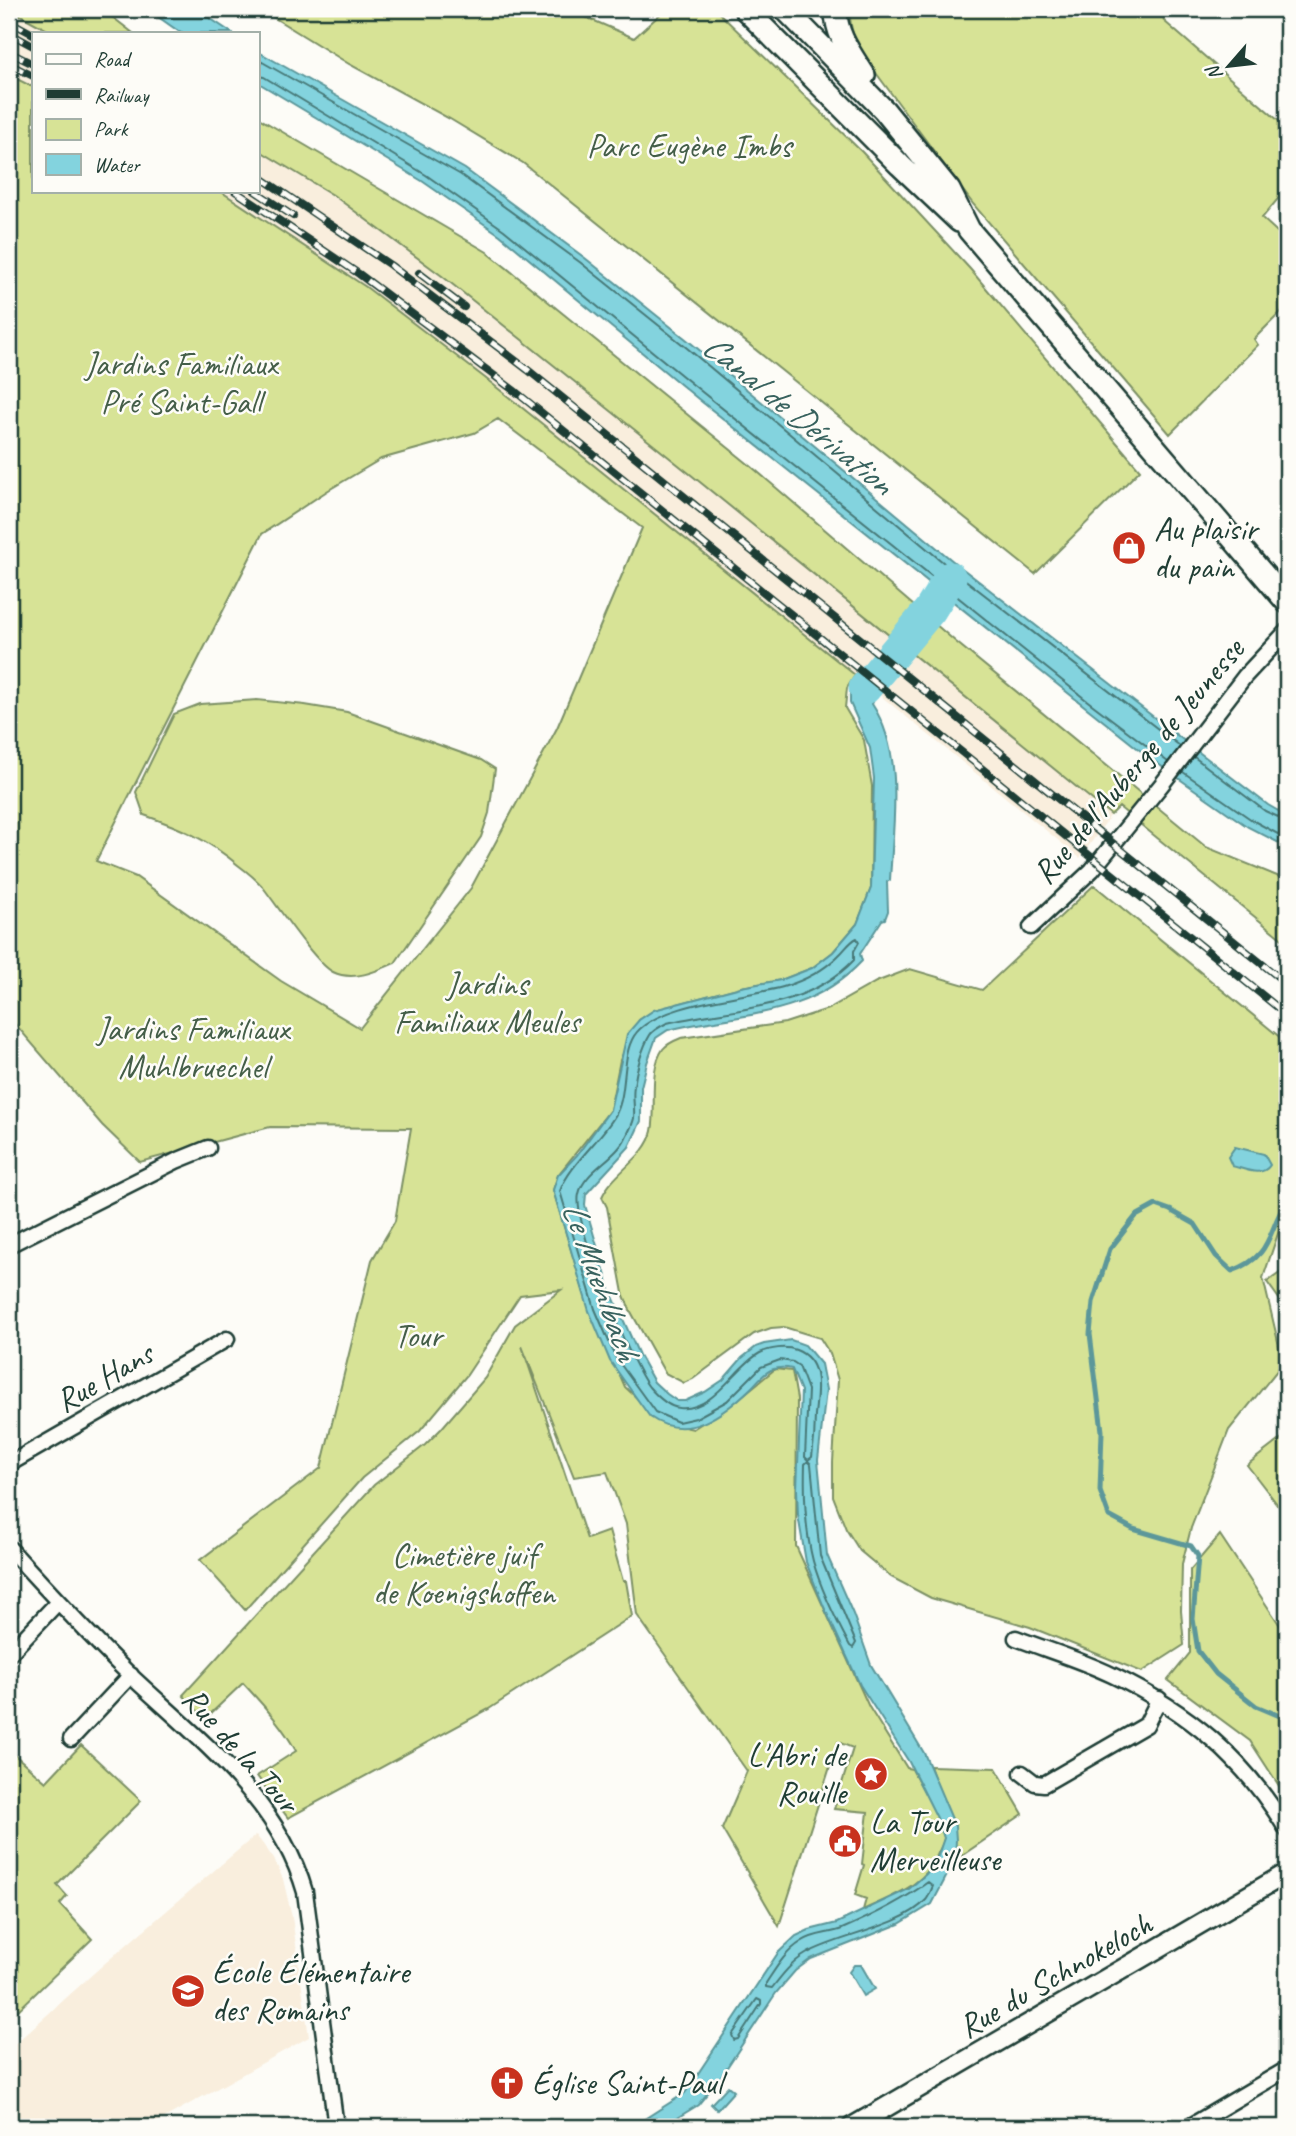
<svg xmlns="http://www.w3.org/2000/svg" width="1296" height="2136" font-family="Caveat,sans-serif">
<rect width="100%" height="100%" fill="#fdfcf7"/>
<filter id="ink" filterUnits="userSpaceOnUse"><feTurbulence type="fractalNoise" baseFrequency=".0143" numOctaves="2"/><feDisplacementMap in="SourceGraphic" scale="14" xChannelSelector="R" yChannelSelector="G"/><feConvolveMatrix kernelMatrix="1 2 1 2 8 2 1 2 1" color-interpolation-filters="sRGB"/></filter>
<g filter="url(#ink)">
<path fill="#f9eedd" d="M9 11 53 33H33V87L9 75Z
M257 149 333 195 442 276 690 474 1111 815 1080 858 855 675 485 378 220 191H257Z
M256 1835 274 1859 283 1879 292 1917 309 2037 148 2127H9V2049L104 1964Z"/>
<path fill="#d7e396" stroke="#7b9065" stroke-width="2" fill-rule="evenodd" d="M9 9H102L133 33H53Z
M260 9H567L634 38 666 9H715L862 152 970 269 1140 470 1035 574 523 163 450 119 349 64Z
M850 9H1162L1164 21 1287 128V188L1262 218 1287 241V306L1254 339 1258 345 1170 434 973 204 865 58C855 41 849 28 850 9Z
M9 75 33 87V191H220L366 287 485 378 855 675 847 688 845 708 864 740 872 786 871 888 857 924 833 952 812 968 781 980 741 987 655 1010 639 1020 620 1060 610 1110 558 1175 553 1190 584 1293 625 1387 662 1422 693 1429 736 1401 775 1369 792 1371 797 1399 796 1546 869 1707 907 1768 912 1769C919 1784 944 1823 944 1838 944 1842 940 1849 938 1853 926 1886 892 1896 863 1910L866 1899 855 1895 864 1865 862 1864 868 1812 834 1809 853 1748 838 1742 779 1926 722 1829 747 1771 637 1615 626 1524 607 1472 574 1477 522 1346 587 1539 609 1531 623 1581H626L632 1616 489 1709 288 1818 257 1776 296 1751C282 1725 263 1705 243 1683L205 1719 183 1695 374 1485 425 1445 441 1429 485 1378 515 1325 561 1290 520 1295 467 1375 420 1431 362 1478 245 1610 200 1560 321 1468 372 1260 395 1221 411 1128 270 1127 140 1162 102 1125 9 1017ZM498 419 642 528 557 728 471 888 360 1028 281 981 136 877 96 861 262 534 327 491 381 459 474 433Z
M257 117 487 252 752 467 956 642 1206 847 1287 880V943L1119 807 1111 815 690 474 442 276 333 195 257 149Z
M257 700 305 705 347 712 481 760 495 769 489 813 481 837 395 963C377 971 353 982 333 972 315 963 277 905 262 886 255 878 246 871 238 865 207 839 181 828 144 815L136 792 174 714 200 704Z
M1094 885 1287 1043V1207L1263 1278 1283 1363 1229 1430 1191 1528 1182 1564 1181 1611 1184 1645 1142 1672 1030 1627 931 1598 891 1577 860 1551 846 1529 833 1496V1462L838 1380 830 1354 820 1338 784 1327 771 1328 754 1334 693 1379 684 1383 665 1373 630 1310 623 1293 607 1207 602 1197C613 1172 646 1158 652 1131 657 1108 648 1070 663 1049 667 1044 676 1040 681 1038L785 1023 828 1009 876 982 910 969 982 990Z
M1287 1268V1310L1267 1282Z
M1287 1434V1517L1247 1465Z
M1220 1535 1287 1636V1798L1250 1741 1168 1680 1190 1653V1570Z
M81 1745 141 1801 57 1885 67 1896 60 1904 92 1939 9 2019V1750L46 1782Z
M930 1766 996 1768 1023 1814 955 1860V1826L941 1797Z"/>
<path fill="#83d3de" stroke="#5b979a" stroke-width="2" d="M147 9H196L232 33H181Z
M257 51 465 169 585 258 691 343 954 562 1200 753 1268 805 1287 816V847L1248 827 1151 759 697 398 500 235 422 181 257 82Z
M859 681 876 695 872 704C905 754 893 824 890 880L887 882 888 911 885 919 882 920 860 954 862 961C809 1018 739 1013 668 1030L656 1038 647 1063 641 1087V1121L629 1147 586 1194 585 1205 610 1290 639 1355 654 1382 667 1394 677 1401H685L705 1392 723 1380 742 1358 756 1347 764 1344 791 1340 805 1345 821 1364 826 1390 818 1460 827 1555 853 1614 871 1665 924 1753 955 1826 956 1840 955 1860 932 1904 899 1924 811 1959 795 1971 776 1993 720 2078 698 2105 662 2127H632L685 2093 778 1953 796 1936 809 1930 837 1923 909 1889 926 1874 936 1861 944 1838 937 1818 909 1762 860 1685 824 1607 806 1562 798 1515 797 1489 801 1391 792 1369C784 1367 778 1367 771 1370 763 1374 757 1382 751 1388 723 1415 687 1443 650 1417L610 1361 589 1311 553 1190 558 1175 577 1155 610 1110 627 1034 639 1020 654 1010 741 987 781 980 812 968 833 952 857 924 871 888 874 778 870 748 850 703V693Z
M1235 1147 1264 1154 1270 1165C1262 1178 1245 1169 1232 1166L1228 1157Z
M854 1965H861L875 1989 863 1996 849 1972Z
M728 2086 734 2091 717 2110 711 2104Z"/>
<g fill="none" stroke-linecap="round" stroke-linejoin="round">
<path stroke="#477978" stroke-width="2" d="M257 59 461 175 581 263 687 348 950 568 1180 746
M257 76 264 77 426 175 504 230 702 392 1085 699 1168 762
M1194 757 1265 811 1287 821
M1183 772 1252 820 1287 839
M857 938 859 942 854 951V960C806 1011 730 1008 667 1023 661 1026 653 1030 650 1035 642 1048 636 1071 634 1086 632 1096 635 1107 634 1118 633 1124 629 1131 626 1137 617 1158 583 1172 579 1194 572 1222 629 1361 649 1387 656 1395 668 1407 679 1408 714 1412 735 1366 760 1353 770 1348 786 1346 796 1350 824 1361 817 1392 815 1415 815 1429 814 1443 812 1457L808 1460 805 1457 808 1390 799 1366 793 1362 780 1360 761 1367 727 1401 696 1418 678 1422 655 1412 616 1358 595 1309 560 1191C569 1165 602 1139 616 1114 628 1091 621 1057 634 1036 655 1003 747 997 783 987 803 981 823 971 838 956 845 950 849 942 857 938Z
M808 1461 811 1464 820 1556 856 1643 853 1648 850 1646C836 1620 821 1590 813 1561 805 1530 804 1497 805 1464Z
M928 1882 933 1886C931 1890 929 1897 926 1900 902 1927 837 1936 806 1954 792 1962 782 1975 772 1988L766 1987V1983C776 1968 785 1952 801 1942 813 1933 829 1934 842 1929 872 1916 902 1901 928 1882Z
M757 1999 761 2001V2004L738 2039 734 2040 732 2035Z"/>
<path stroke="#5b979a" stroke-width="5" d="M1287 1201C1267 1230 1274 1256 1232 1271L1216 1256 1195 1224 1170 1210 1156 1205 1136 1216 1110 1249 1093 1302 1090 1334 1102 1431 1100 1491 1109 1516 1133 1529 1191 1546 1198 1556 1193 1619 1198 1651 1216 1674 1256 1706 1287 1719"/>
<path stroke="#83d3de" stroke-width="33" d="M865 688 930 610 950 578"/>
<g stroke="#1f3d34" stroke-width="19">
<path id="minor" d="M1031 927 1092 870 1162 784 1245 676 1287 631
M9 1245 176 1161 208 1148
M9 1464 227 1339
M9 1548C48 1591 88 1634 130 1675 198 1739 278 1798 305 1892L336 2127
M1016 1638C1047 1650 1081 1660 1112 1675 1188 1711 1244 1758 1287 1830
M9 1654 58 1602
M71 1739 131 1675
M1022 1773 1035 1783 1044 1784 1146 1725 1159 1699
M1189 2127 1287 2069"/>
</g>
<g stroke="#1f3d34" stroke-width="23">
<path id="tertiary" d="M852 2127 1287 1873"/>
</g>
<g stroke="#1f3d34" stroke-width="26">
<path id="secondary" d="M745 9 900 165 959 221
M785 9 884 110 949 190 969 230 1287 602
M836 9C835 34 851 54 864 75"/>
</g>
<use href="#minor" stroke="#fdfcf7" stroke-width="14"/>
<use href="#tertiary" stroke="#fdfcf7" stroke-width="18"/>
<use href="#secondary" stroke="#fdfcf7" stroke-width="21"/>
<g stroke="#1f3d34" stroke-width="8">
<path id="rail" d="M9 21 33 34
M9 33 33 46
M9 52 33 64
M9 64 33 76
M257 175 390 265 528 370 1287 984
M235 191 359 274 516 392 1287 1015
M255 191 293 216
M419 273 464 307"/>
</g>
<use href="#rail" stroke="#fdfcf7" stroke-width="5" stroke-dasharray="16" stroke-linecap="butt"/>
</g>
</g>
<defs>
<g id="shop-disc" transform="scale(1.75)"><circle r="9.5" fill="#c8321e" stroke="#fdfcf7"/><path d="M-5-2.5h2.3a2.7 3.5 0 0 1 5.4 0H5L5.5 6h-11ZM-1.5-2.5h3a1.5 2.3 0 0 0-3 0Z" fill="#fff"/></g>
<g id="sight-disc" transform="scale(1.75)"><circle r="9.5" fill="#c8321e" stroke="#fdfcf7"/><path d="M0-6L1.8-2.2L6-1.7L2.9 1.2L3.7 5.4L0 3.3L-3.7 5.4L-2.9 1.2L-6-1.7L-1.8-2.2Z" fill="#fff"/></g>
<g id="civic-disc" transform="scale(1.75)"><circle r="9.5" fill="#c8321e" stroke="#fdfcf7"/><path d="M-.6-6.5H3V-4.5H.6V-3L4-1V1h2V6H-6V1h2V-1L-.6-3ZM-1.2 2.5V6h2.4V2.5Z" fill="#fff"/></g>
<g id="school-disc" transform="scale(1.75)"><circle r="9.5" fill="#c8321e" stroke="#fdfcf7"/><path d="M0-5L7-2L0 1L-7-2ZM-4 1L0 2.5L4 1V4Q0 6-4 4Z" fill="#fff"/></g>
<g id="church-disc" transform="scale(1.75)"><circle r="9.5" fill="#c8321e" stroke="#fdfcf7"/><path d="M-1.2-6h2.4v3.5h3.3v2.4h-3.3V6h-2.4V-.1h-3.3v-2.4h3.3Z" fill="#fff"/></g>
</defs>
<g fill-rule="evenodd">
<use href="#shop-disc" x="1129" y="548"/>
<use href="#sight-disc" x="871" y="1774"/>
<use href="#civic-disc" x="845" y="1841"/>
<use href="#school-disc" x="188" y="1991"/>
<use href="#church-disc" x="507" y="2083"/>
</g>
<g text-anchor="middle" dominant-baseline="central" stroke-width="5" stroke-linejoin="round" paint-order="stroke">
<g font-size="33" fill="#445e48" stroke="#fdfcf7">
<text x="689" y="146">Parc Eugène Imbs</text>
<text x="181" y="364">Jardins Familiaux<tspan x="181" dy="38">Pré Saint-Gall</tspan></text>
<text x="487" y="984">Jardins<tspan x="487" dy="38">Familiaux Meules</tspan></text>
<text x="193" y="1029">Jardins Familiaux<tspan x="193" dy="38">Muhlbruechel</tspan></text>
<text x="418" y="1336">Tour</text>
<text x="464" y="1555">Cimetière juif<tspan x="464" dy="38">de Koenigshoffen</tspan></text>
</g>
<g font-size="33" fill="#1f3d34" stroke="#fdfcf7" text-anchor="start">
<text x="1154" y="529">Au plaisir<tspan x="1154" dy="38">du pain</tspan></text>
<text x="846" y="1755" text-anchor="end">L'Abri de<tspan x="846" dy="38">Rouille</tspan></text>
<text x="870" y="1822">La Tour<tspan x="870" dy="38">Merveilleuse</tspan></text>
<text x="212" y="1972">École Élémentaire<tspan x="212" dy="38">des Romains</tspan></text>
<text x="532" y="2083">Église Saint-Paul</text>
</g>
<g font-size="33" fill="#1f3d34" stroke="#fdfcf7">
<text transform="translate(1138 761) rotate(-50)">Rue de l'Auberge de Jeunesse</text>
<text transform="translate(104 1377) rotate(-30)">Rue Hans</text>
<text transform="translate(241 1750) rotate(48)">Rue de la Tour</text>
<text transform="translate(1055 1975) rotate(-30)">Rue du Schnokeloch</text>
</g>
<g font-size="35" font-style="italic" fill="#38625e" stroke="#fdfcf7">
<text transform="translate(798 414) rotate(39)">Canal de Dérivation</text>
<text transform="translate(601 1281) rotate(70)">Le Muehlbach</text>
</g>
</g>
<rect width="1296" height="2136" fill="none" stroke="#fdfcf7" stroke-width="35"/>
<rect x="18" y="18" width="1261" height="2101" fill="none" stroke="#1f3d34" stroke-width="2.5" filter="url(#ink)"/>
<rect x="32" y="32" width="228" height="161" fill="#fdfcf7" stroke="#a4b0a9" stroke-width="2"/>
<rect x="46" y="54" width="35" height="10" fill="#fdfcf7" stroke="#a4b0a9" stroke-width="2"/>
<text x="94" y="66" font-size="21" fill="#1f3d34">Road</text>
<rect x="46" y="89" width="35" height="10" fill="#1f3d34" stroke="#a4b0a9" stroke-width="2"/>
<text x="94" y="102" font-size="21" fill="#1f3d34">Railway</text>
<rect x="46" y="119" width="35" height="21" fill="#d7e396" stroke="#a4b0a9" stroke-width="2"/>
<text x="94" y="136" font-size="21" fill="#1f3d34">Park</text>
<rect x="46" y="154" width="35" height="21" fill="#83d3de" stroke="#a4b0a9" stroke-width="2"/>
<text x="94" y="172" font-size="21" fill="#1f3d34">Water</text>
<g transform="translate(1229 66) rotate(242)" stroke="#fdfcf7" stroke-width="5" paint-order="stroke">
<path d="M0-5L12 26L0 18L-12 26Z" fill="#1f3d34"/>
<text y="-10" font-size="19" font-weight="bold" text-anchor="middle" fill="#1f3d34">N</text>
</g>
</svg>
